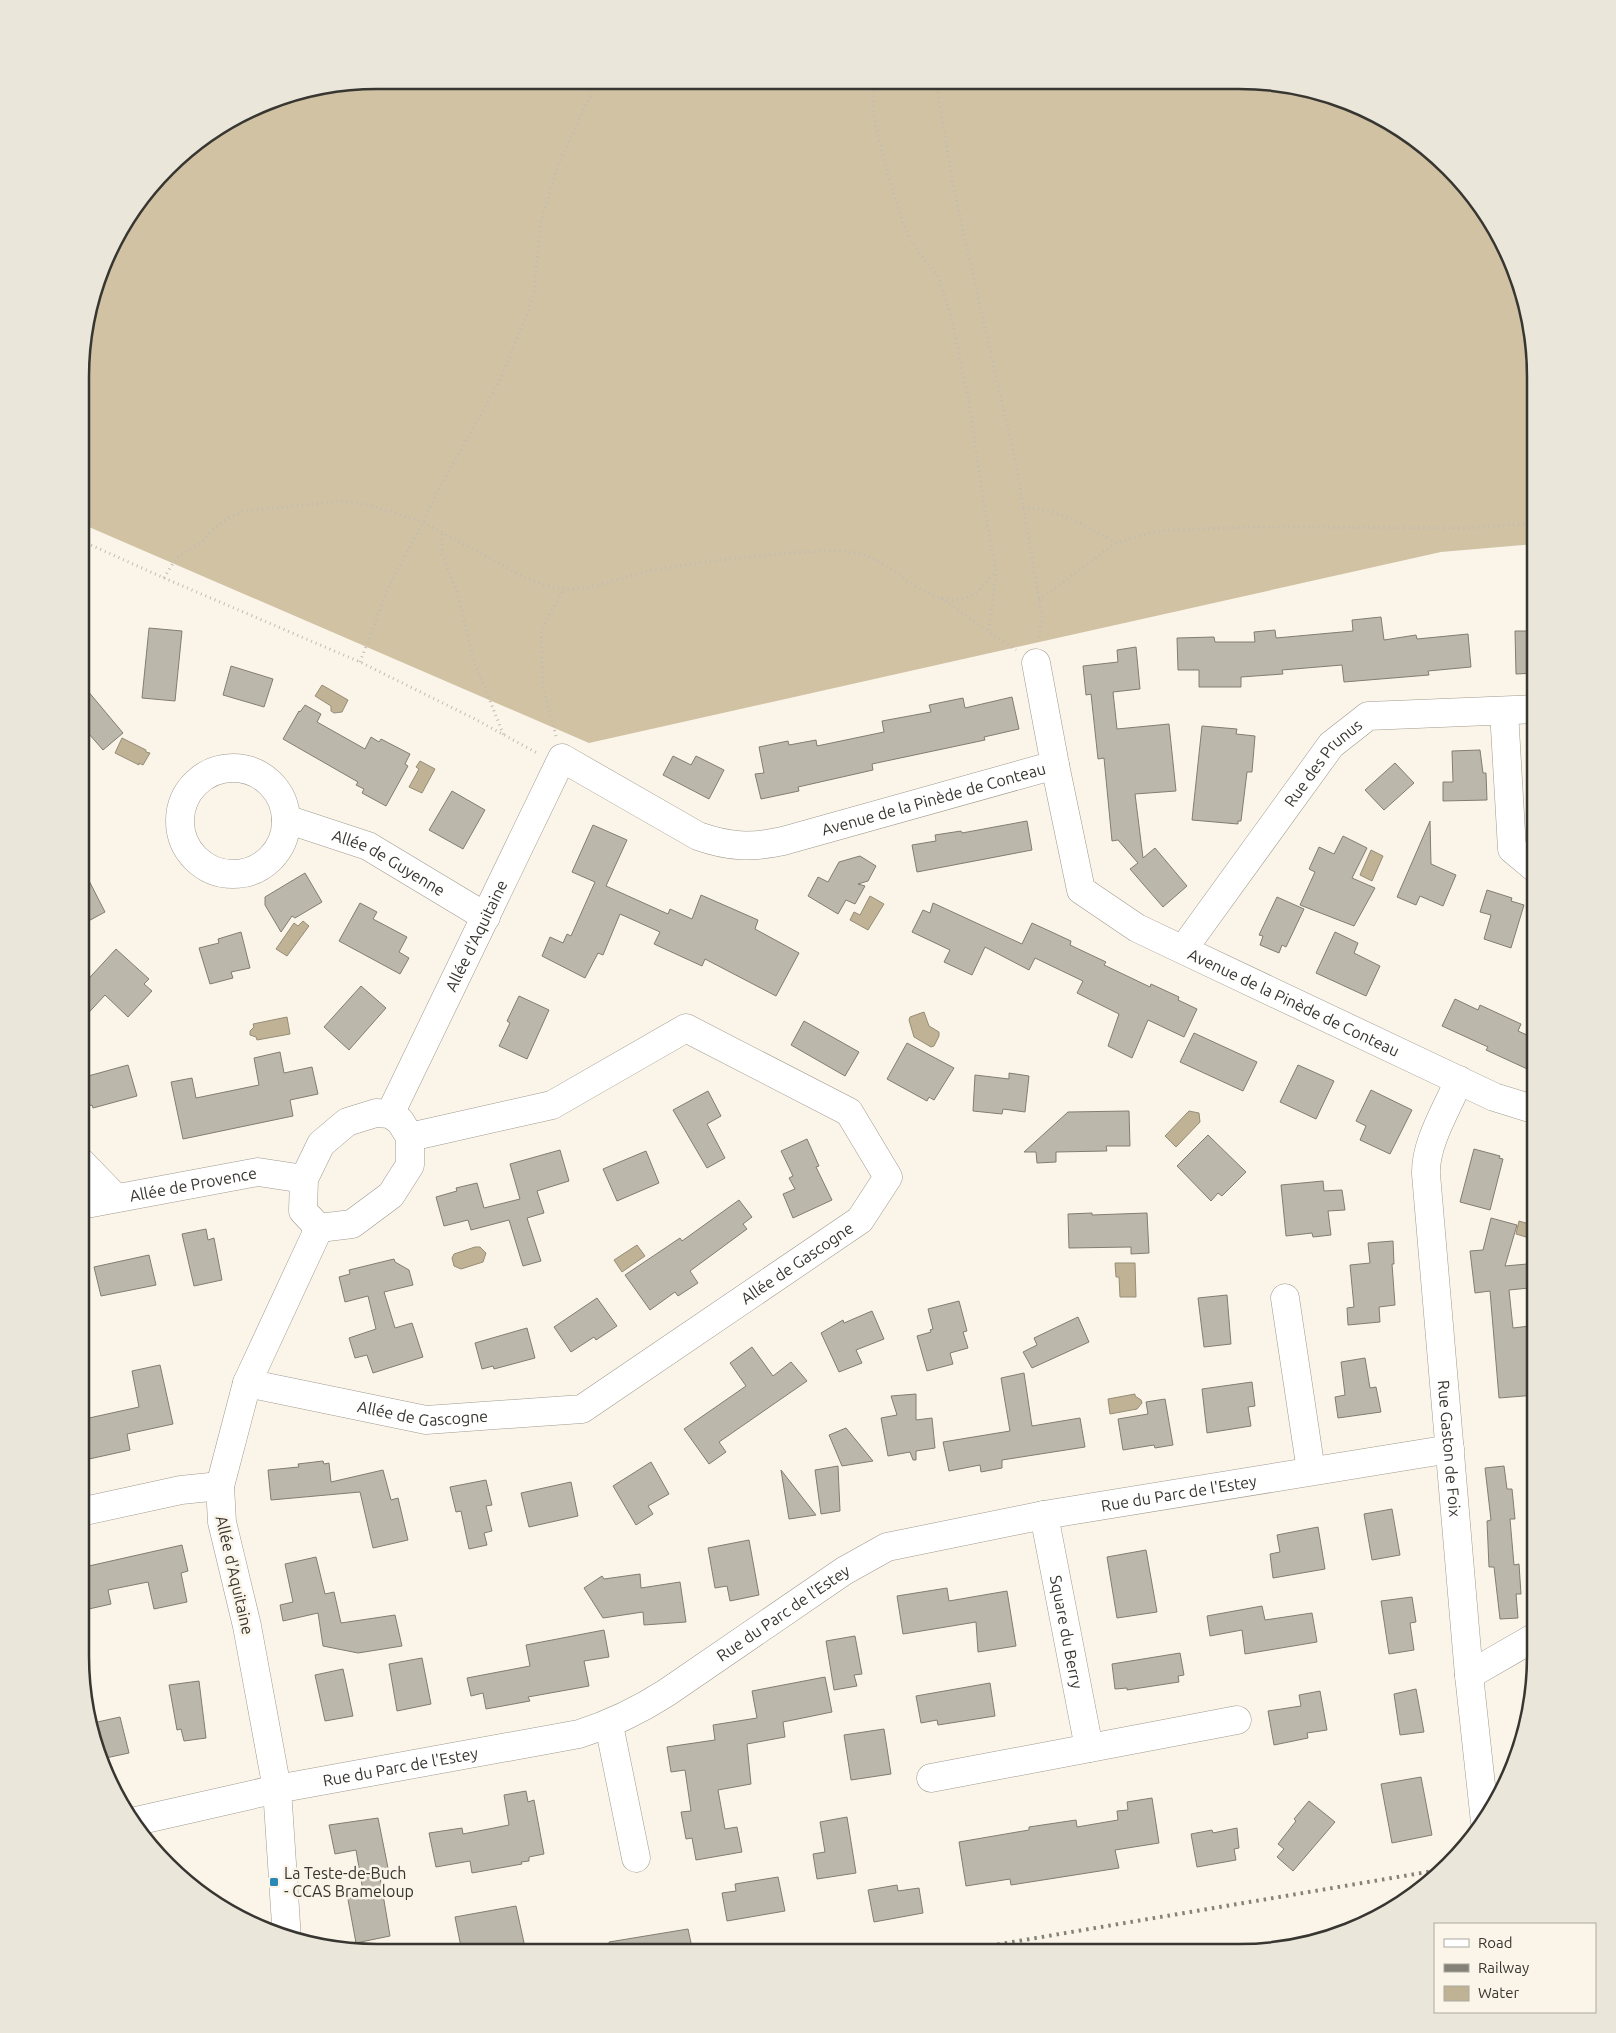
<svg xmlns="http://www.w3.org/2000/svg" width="1616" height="2033" font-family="Ubuntu,sans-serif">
<rect width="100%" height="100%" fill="#fbf5e9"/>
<path fill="#d1c2a4" d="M376 80 1279 83 1353 102 1404 130 1462 181 1496 228 1526 299 1536 376V544L1441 552 589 743 82 524 83 337 120 228 181 153 281 96Z"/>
<path fill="#c0b295" stroke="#978d77" d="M322 685 348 700 342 712 334 713 331 711V706L315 696Z
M122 738 146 750V752L150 753 143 765 139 763V765L115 753Z
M420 761 435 769 422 793 409 787 419 769 416 767Z
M1371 850 1383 856 1372 881 1360 875Z
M870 896 884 904 868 930 850 920 854 912 860 915Z
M303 921 309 926 287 956 276 949 294 923 298 926Z
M924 1012 929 1026 939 1032V1036L934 1046 931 1047 914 1037 909 1020 910 1017Z
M287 1017 290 1034 257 1040 256 1037 250 1035V1031L254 1027 253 1024Z
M1189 1111 1199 1113 1200 1122 1176 1147 1165 1136Z
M1519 1221 1536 1226V1240L1516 1234Z
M637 1245 645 1256 622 1272 614 1260Z
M475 1247H480L486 1253 483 1262 461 1269 454 1266 452 1258 454 1254Z
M1115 1263H1135L1136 1297H1120L1119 1277H1116Z
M1135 1394V1396L1141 1400 1142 1403 1137 1409 1110 1414 1108 1399Z"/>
<path fill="#bcb7ab" stroke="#827d72" d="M1381 617 1384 640 1416 635 1417 639 1468 634 1471 667 1428 671 1429 675 1344 682 1342 665 1282 670 1283 674 1241 677V687H1199V670H1178L1177 638 1214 637 1215 642H1255L1254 632 1275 630 1276 638 1353 631 1352 620Z
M149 628 182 631 175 701 142 698Z
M1515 631H1536V673L1516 674Z
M1136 647 1140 689 1113 692 1117 729 1169 724 1176 791 1135 794 1143 858 1155 848 1187 886 1163 907 1130 869 1138 863 1118 840 1112 841 1104 758 1098 759 1091 694 1086 695 1083 666 1118 662 1117 650Z
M231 666 273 679 264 707 223 695Z
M82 684 123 733 103 750 82 726Z
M1012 697 1019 729 984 737 985 740 872 764 873 770 798 787 799 791 761 799 755 774 764 773 759 747 788 741 789 745 816 740 817 746 884 732 882 721 931 712 929 705 963 698 965 708Z
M305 705 321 714 317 722 365 749 371 737 379 742 381 739 410 754 405 764 408 766 386 806 362 793 364 789 356 785 358 782 283 739 299 711 300 712Z
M1202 726 1237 729 1236 734 1255 736 1252 772H1247L1241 821H1238V824L1192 820Z
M1480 750 1483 773H1486L1487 800 1443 801V782H1453L1452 751Z
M673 756 691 765 696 756 724 770 709 799 663 775Z
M1395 763 1414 783 1384 810 1365 790Z
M452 791 485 810 463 849 429 830Z
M1027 821 1032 850 917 872 912 845 936 841 935 835 961 831 962 833Z
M1430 821 1431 864 1456 875 1443 906 1420 896 1416 905 1397 897Z
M593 825 627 840 606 886 668 914 670 909 692 919 701 895 758 920 755 929 799 953 776 996 705 959 702 966 654 944 660 932 620 914 603 955 598 953 585 978 542 956 550 937 563 943 567 934 571 936 595 882 572 872Z
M1343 836 1367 848 1352 878 1375 888 1354 926 1300 905 1315 872 1309 869 1319 847 1334 854Z
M860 856 876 866 868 881 858 884 865 886 855 904 846 900 838 914 808 896 818 877 828 882 839 862Z
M82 867 105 912 81 925V908Z
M305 873 322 902 295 918 292 916 281 932 265 905V897Z
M1487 890 1512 898 1511 901 1524 905 1511 948 1484 939 1491 915 1480 912Z
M1277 897 1304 909 1286 947 1282 945 1279 953 1260 945 1263 936 1259 935Z
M360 903 377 912 373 919 407 937 399 952 409 958 400 974 339 941Z
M933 903 1022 944 1032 923 1071 941 1070 945 1106 962 1104 965 1150 987 1151 984 1179 997 1178 1000 1197 1009 1184 1037 1148 1020 1132 1058 1108 1046 1119 1014 1077 993 1083 981 1035 958 1029 970 985 947 972 975 944 962 950 950 912 932 923 910 930 913Z
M241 932 250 968 231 972 233 978 210 984 199 948 219 943 218 939Z
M1335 932 1358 943 1354 953 1380 966 1366 996 1316 973Z
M116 949 149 979 144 984 152 991 128 1017 105 995 81 1021V987Z
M361 986 386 1008 349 1050 324 1027Z
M519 996 549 1010 527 1059 499 1046 510 1023 507 1021Z
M1455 999 1478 1010 1480 1005 1521 1024 1518 1031 1536 1039V1073L1486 1050 1488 1047 1442 1026Z
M804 1021 859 1052 845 1076 791 1045Z
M1194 1033 1257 1062 1243 1091 1180 1062Z
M907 1043 954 1068 934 1100 929 1097 927 1101 887 1079Z
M280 1052 284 1073 312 1067 318 1094 290 1100 293 1116 183 1139 171 1082 192 1078 196 1098 259 1085 254 1058Z
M128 1065 137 1096 93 1108 92 1105 81 1108V1078Z
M1298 1065 1334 1081 1316 1119 1280 1102Z
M1009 1073 1029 1076 1025 1112 1003 1109 1002 1114 973 1111 975 1075 1009 1079Z
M1371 1090 1412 1110 1390 1154 1360 1140 1366 1126 1356 1121Z
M708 1091 721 1116 707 1124 725 1158 707 1168 673 1110Z
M1129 1111 1130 1146H1106L1107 1151 1056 1152V1162L1037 1163 1036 1152H1024L1068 1112Z
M1208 1135 1246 1172 1222 1196 1218 1193 1211 1201 1177 1166Z
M807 1139 819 1166 816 1167 832 1200 793 1218 783 1194 795 1189 789 1178 793 1176 781 1151Z
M1474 1149 1500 1156 1499 1158 1503 1159 1490 1210 1460 1202Z
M560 1150 569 1181 537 1191 544 1213 527 1218 541 1261 523 1266 509 1220 471 1230 468 1220 444 1226 436 1197 457 1191 456 1188 477 1183 484 1208 520 1199 510 1164Z
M646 1151 659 1183 617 1201 603 1169Z
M1323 1181 1324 1191 1342 1190 1345 1210 1328 1211 1331 1235 1313 1237 1312 1233 1286 1236 1281 1185Z
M739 1200 752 1217 743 1224 747 1229 690 1271 698 1283 678 1296 675 1292 650 1310 625 1275 680 1238 682 1241Z
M1092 1213V1215L1147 1213 1149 1253 1131 1254V1247L1069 1248 1068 1214Z
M1491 1218 1517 1225 1505 1266 1527 1264 1529 1288 1509 1290 1513 1328 1530 1326 1536 1395 1499 1398 1490 1291 1475 1293 1470 1251 1483 1250Z
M206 1229 208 1240 214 1238 222 1280 194 1286 182 1234Z
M1393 1241 1394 1264H1392L1395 1305 1379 1307 1380 1322 1348 1325 1347 1308 1354 1307 1350 1265 1370 1263 1368 1243Z
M149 1255 156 1285 101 1296 94 1267Z
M394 1259 395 1262 409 1270 413 1285 384 1292 395 1328 412 1323 423 1357 373 1373 367 1355 355 1358 349 1338 376 1329 368 1296 345 1302 339 1277 350 1274 349 1270Z
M1227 1295 1231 1344 1204 1347 1198 1298Z
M597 1298 617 1326 596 1340 594 1337 571 1352 554 1327Z
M959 1301 967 1331 963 1332 968 1348 950 1353 953 1364 927 1371 917 1336 931 1332 930 1330 933 1329 928 1309Z
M872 1311 884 1339 856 1350 862 1363 839 1372 821 1333 843 1320 844 1323Z
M1078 1317 1089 1342 1032 1368 1023 1352 1037 1345 1034 1338Z
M527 1328 535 1358 494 1369 493 1366 482 1369 475 1343Z
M752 1347 773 1376 791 1362 807 1381 719 1442 726 1452 709 1464 684 1429 746 1386 730 1363Z
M1365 1358 1370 1388 1376 1387 1381 1412 1338 1418 1335 1397 1345 1395 1341 1362Z
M160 1365 173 1424 127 1434 130 1450 80 1461V1420L139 1407 132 1371Z
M1024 1373 1032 1426 1080 1418 1085 1447 1002 1460V1468L981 1472 980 1465 949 1471 943 1442 1010 1431 1001 1378Z
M1252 1382 1255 1406 1248 1407 1251 1426 1207 1433 1202 1389Z
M916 1394V1420L932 1418 935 1448 916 1451V1460H913L910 1452 888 1456 881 1418 897 1415 891 1396Z
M1165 1399 1173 1445 1155 1448 1154 1445 1123 1450 1118 1419 1148 1414 1146 1402Z
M846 1428 873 1461 842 1466 829 1435Z
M323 1461 324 1464 329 1463 331 1482 383 1470 391 1500 398 1498 408 1540 373 1548 360 1492 271 1500 268 1470 299 1467 298 1464Z
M651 1462 669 1494 648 1506 653 1514 636 1525 613 1486Z
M838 1466 840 1511 821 1514 815 1470Z
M1504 1466 1507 1489H1512L1515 1519H1510L1514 1565 1519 1564 1521 1594H1516L1518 1618 1500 1619 1494 1567H1489L1487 1521 1491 1520 1485 1468Z
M781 1470 816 1515 789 1519Z
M486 1480 492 1505 486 1506 492 1531 484 1533 487 1545 469 1549 461 1511 456 1512 450 1487Z
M571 1482 578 1516 529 1527 521 1493Z
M1392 1509 1400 1555 1372 1560 1364 1514Z
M1318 1527 1325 1569 1273 1578 1270 1554 1280 1552 1277 1535Z
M749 1540 759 1595 730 1601 727 1586 715 1588 708 1548Z
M182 1545 188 1571 181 1573 187 1602 154 1609 148 1582 108 1590 111 1604 80 1611V1568Z
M1146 1550 1157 1612 1117 1618 1107 1557Z
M316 1557 325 1594 334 1592 341 1623 395 1615 402 1646 358 1653 323 1646 318 1613 283 1621 280 1605 293 1602 285 1564Z
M640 1574 641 1588 680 1582 686 1622 644 1625 643 1612 603 1618 584 1588 602 1576 604 1579Z
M947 1588 949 1601 1007 1591 1016 1646 978 1652 976 1622 903 1634 897 1596Z
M1412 1597 1416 1622 1410 1623 1414 1650 1389 1654 1381 1601Z
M1262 1606 1265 1620 1312 1613 1317 1642 1245 1654 1242 1630 1210 1636 1207 1616Z
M604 1630 609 1657 584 1661 589 1686 528 1697 530 1701 486 1709 483 1693 471 1696 467 1678 530 1666 526 1645Z
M855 1636 862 1674 854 1675 857 1686 834 1690 826 1641Z
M1180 1653 1184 1675 1178 1676 1179 1682 1127 1690V1688L1115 1689 1112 1664Z
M422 1658 431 1704 397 1711 389 1664Z
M343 1669 353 1716 325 1721 315 1675Z
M825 1677 832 1712 783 1722 785 1737 747 1744 751 1784 718 1790 725 1829 737 1827 742 1852 696 1860 692 1838 686 1839 681 1812 691 1811 685 1770 671 1772 667 1747 715 1740 713 1725 757 1718 752 1691Z
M199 1681 206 1738 184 1741 181 1729 177 1730 169 1685Z
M990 1683 995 1716 938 1725 937 1720 921 1723 916 1696Z
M1416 1689 1424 1732 1400 1735 1394 1694Z
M1320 1691 1327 1730 1307 1733 1308 1738 1274 1745 1268 1711 1301 1706 1299 1695Z
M120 1717 129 1753 101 1759 91 1735 96 1734 93 1723Z
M884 1729 891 1774 851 1780 844 1735Z
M1421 1777 1432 1835 1392 1843 1381 1784Z
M526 1791 528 1802 534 1800 544 1854 529 1857V1861L521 1862 522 1864 472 1873 470 1861 436 1867 429 1833 462 1828 463 1834 509 1825 504 1795Z
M1152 1798 1159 1843 1115 1850 1119 1868 1011 1885 1010 1879 966 1886 959 1842 1029 1830V1827L1076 1820 1077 1827 1118 1820 1117 1811 1128 1810 1127 1802Z
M1309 1801 1335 1822 1293 1871 1277 1857 1284 1849 1278 1844 1296 1821 1294 1819Z
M847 1817 856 1873 817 1879 813 1854 825 1852 820 1822Z
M378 1818 388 1868 379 1871 390 1936 356 1943 347 1894 363 1891 356 1850 335 1854 329 1825Z
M1237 1828 1239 1848 1234 1849 1236 1860 1197 1867 1191 1834 1212 1830 1213 1833Z
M778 1877 785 1911 727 1921 722 1893 736 1891 735 1884Z
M897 1885 898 1891 919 1888 923 1913 874 1922 868 1890Z
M516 1906 526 1952H462L455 1917Z
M688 1929 693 1952H610L609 1942Z"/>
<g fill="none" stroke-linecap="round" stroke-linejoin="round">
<g stroke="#a09a8f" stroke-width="29">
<g id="minor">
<path d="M1036 663 1055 765"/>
<path d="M1504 711 1512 849 1536 869"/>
<circle cx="233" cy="821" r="53"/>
<path id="s1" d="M286 819 368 846 486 917"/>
<path id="s2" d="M1184 948 1331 745 1368 716 1536 709"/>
<path id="s3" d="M1459 1080C1447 1109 1425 1143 1426 1174L1469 1675 1485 1822"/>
<path d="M376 1113 390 1114 400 1121 410 1137V1165L391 1195 352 1224 319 1228 303 1211 304 1179 321 1144 347 1122Z"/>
<path id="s4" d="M390 1114 562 758 698 836C729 847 751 848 783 841L1055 765 1081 890 1137 928 1494 1097 1536 1110"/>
<path d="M81 1162 115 1197"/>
<path id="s5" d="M81 1205 258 1172 304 1179"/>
<path d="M1285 1298 1311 1471"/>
<path id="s6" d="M247 1383 426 1420 582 1409 860 1220 888 1177 849 1112 686 1028 552 1105 410 1137"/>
<path d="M80 1512 181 1490 220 1486"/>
<path id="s7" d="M1044 1515 1089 1748"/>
<path d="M1469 1675 1535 1637"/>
<path d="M609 1725 636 1858"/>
<path d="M931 1778 1237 1720"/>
<path id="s8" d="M132 1822 277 1789 579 1734C611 1724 638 1711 666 1693L844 1571 887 1547 1044 1515 1450 1449"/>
<path d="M287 1939 277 1789 247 1626 222 1522 220 1486 247 1383 319 1228"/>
</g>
</g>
<path stroke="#c0bcb2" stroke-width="3" stroke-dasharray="1 4" stroke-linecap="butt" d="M876 81 873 103 876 129 891 185 905 229 923 259 938 275 951 316 968 397 984 505 996 571 989 632 1016 650
M936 82 955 195 1016 464 1042 617 1039 640
M1023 507C1057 509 1087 526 1116 543
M442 534V553L458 595 473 658 504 736
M82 541 164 578 177 557 202 542 211 531 228 518 244 511 345 501 368 505 423 522 522 576C536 582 550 588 565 589 596 590 624 576 654 570 709 560 766 554 823 551 840 550 855 552 871 558 900 570 928 606 962 599 977 596 987 582 996 571
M164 578 360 662 475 719 537 753
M941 598 989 632
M1039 600 1116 543 1148 533 1168 530 1253 527 1470 528 1536 523
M360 662 390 584 423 522 435 496 500 380 533 299 541 221 559 163 597 81
M556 736 543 687 541 630 564 589"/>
<use href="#minor" stroke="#fff" stroke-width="28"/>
<path stroke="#848179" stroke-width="4" stroke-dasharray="2.5 5" stroke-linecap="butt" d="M953 1952 1445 1869"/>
</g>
<rect fill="#2a89b5" stroke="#fbf5e9" stroke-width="2" x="269" y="1877" width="10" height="10" rx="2.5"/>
<g text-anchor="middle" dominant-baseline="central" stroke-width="5" stroke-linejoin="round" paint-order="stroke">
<g font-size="16" fill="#383631" stroke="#fbf5e9">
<text stroke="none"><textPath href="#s2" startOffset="232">Rue des Prunus</textPath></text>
<text stroke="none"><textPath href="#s4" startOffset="795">Avenue de la Pinède de Conteau</textPath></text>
<text stroke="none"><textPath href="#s1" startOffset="112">Allée de Guyenne</textPath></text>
<text stroke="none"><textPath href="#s4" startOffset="198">Allée d'Aquitaine</textPath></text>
<text stroke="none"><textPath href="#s4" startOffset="1290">Avenue de la Pinède de Conteau</textPath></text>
<text stroke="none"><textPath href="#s5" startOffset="114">Allée de Provence</textPath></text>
<text stroke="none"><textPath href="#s6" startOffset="599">Allée de Gascogne</textPath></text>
<text stroke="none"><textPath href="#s6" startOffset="179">Allée de Gascogne</textPath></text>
<text stroke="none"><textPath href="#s3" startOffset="376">Rue Gaston de Foix</textPath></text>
<text stroke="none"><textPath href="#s8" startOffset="1114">Rue du Parc de l'Estey</textPath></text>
<text transform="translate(235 1575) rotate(77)">Allée d'Aquitaine</text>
<text stroke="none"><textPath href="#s8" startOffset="694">Rue du Parc de l'Estey</textPath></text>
<text stroke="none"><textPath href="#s7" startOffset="119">Square du Berry</textPath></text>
<text stroke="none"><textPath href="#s8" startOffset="274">Rue du Parc de l'Estey</textPath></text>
</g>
<g font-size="16" fill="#383631" stroke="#fbf5e9" text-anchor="start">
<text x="284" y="1873">La Teste-de-Buch<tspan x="284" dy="18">- CCAS Brameloup</tspan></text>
</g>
</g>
<path d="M0 0H1616V2033H0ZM377 89H1239A288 288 0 0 1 1527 377V1656A288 288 0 0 1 1239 1944H377A288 288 0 0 1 89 1656V377A288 288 0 0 1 377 89Z" fill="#ebe6da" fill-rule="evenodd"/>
<path fill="none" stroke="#383631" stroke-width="2.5" d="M377 89H1239A288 288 0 0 1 1527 377V1656A288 288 0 0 1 1239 1944H377A288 288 0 0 1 89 1656V377A288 288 0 0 1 377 89Z"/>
<rect x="1434" y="1923" width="162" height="90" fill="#fbf5e9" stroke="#ada99f"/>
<rect x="1444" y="1939" width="25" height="8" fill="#ffffff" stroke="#ada99f"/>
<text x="1478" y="1948" font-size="15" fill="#383631">Road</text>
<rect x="1444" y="1964" width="25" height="8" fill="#848179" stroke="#ada99f"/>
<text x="1478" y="1973" font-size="15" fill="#383631">Railway</text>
<rect x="1444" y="1986" width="25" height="15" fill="#c0b295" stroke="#ada99f"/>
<text x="1478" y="1998" font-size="15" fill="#383631">Water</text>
</svg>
